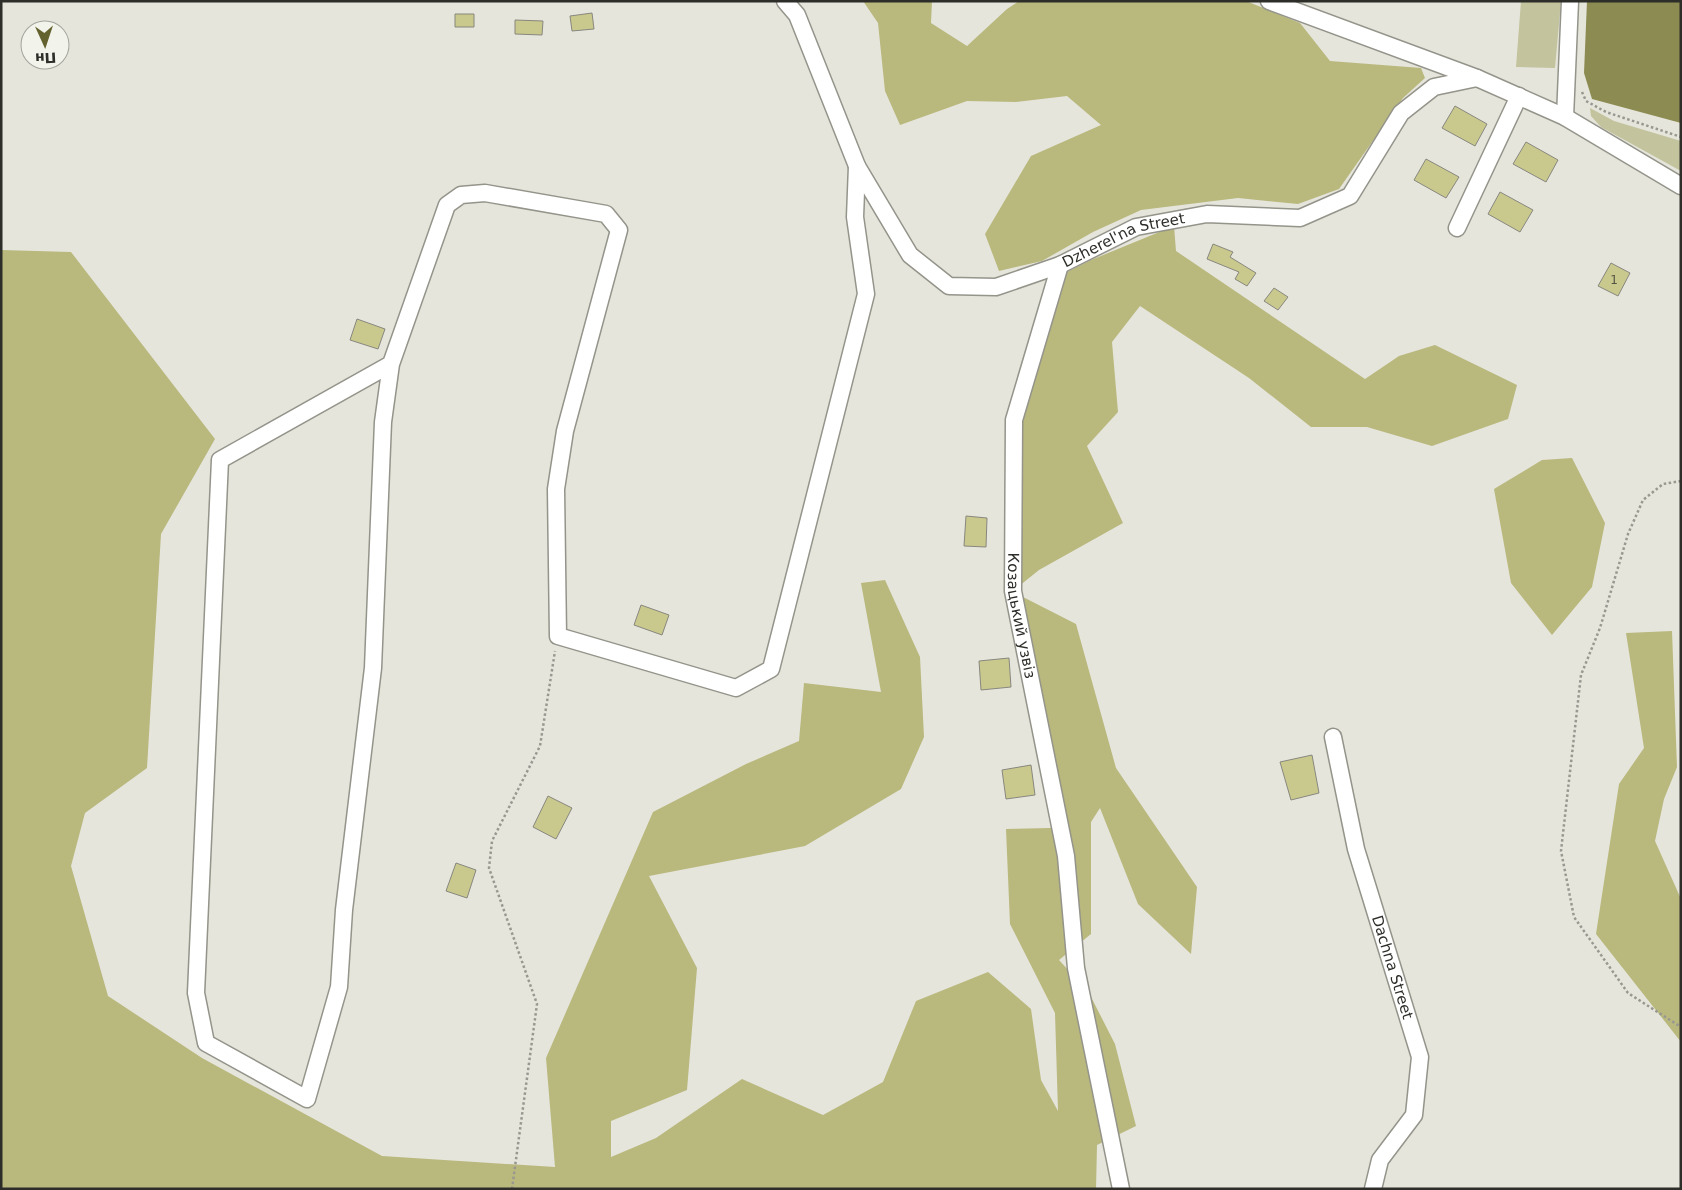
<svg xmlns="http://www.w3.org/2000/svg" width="1682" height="1190" font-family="'DejaVu Sans',sans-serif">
<rect width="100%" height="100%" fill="#e5e5dc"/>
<path fill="#c3c39d" d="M1521 1H1561L1555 68 1516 67Z
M1590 108 1614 121 1681 141V171L1601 127 1591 116Z"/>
<path fill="#b9b87d" d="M863 1H932L931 23 967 46 1007 9 1019 1H1246L1300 23 1330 61 1421 68 1425 78 1403 98 1339 189 1298 204 1238 198 1141 210 1093 232 1042 261 999 271 985 234 1031 156 1101 125 1067 96 1016 102 967 101 900 125 885 91 878 23Z
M1174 226 1176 251 1365 379 1399 356 1435 345 1517 385 1508 419 1432 446 1367 427H1311L1249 378 1140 306 1112 342 1118 412 1087 446 1123 523 1039 570 1013 591 1014 420 1057 277 1091 260Z
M1 250 71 252 215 439 161 534 147 768 85 813 71 866 108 996 202 1058 382 1156 555 1167 546 1058 653 812 746 764 799 741 804 683 881 692 861 583 885 580 920 657 924 737 901 789 805 846 649 876 697 968 687 1090 611 1121V1157L656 1138 742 1079 823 1115 883 1082 916 1001 988 972 1031 1009 1041 1080 1058 1111 1055 1013 1010 924 1006 829 1051 828 1042 705 1023 597 1076 624 1116 768 1197 887 1191 954 1138 904 1100 808 1091 822V934L1059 960 1089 993 1115 1044 1136 1126 1097 1145 1096 1189H1Z
M1572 458 1605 523 1592 587 1552 635 1511 583 1494 489 1542 460Z
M1672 631 1677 767 1664 799 1655 841 1681 899V1042L1596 934 1619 784 1644 748 1626 633Z"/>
<path fill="#8c8b51" d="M1587 1H1681V123L1592 99 1584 73Z"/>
<path fill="#cac98d" stroke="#87877f" d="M592 13 594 29 572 31 570 16Z
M455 14H474V27H455Z
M515 20 543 21 542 35 515 34Z
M1455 106 1487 124 1475 146 1442 128Z
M1526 142 1558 160 1546 182 1513 164Z
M1426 159 1459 177 1446 198 1414 180Z
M1500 192 1533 210 1520 232 1488 214Z
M1213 244 1233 252 1230 257 1256 273 1247 286 1235 279 1239 272 1207 259Z
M1611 263 1630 273 1618 296 1598 286Z
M1274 288 1288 297 1278 310 1264 301Z
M357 319 385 329 378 349 350 340Z
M966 516 987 518 986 547 964 546Z
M641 605 669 615 662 635 634 625Z
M1009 658 1011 687 981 690 979 661Z
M1312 755 1319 793 1291 800 1280 762Z
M1031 765 1035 795 1006 799 1002 770Z
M548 796 572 808 556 839 533 827Z
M456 863 476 870 467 898 446 891Z"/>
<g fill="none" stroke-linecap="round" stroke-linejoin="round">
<g stroke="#94948b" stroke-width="19">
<g id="minor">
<path id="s1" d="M785 1 797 15 857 166 910 255 949 286 996 287 1060 265 1136 227 1207 214 1300 218 1350 196 1401 113 1434 87 1477 78 1565 117 1681 186"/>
<path d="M1269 1 1477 78"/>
<path d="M1565 117 1570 1"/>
<path d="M1457 228 1519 96"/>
<path id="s2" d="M1060 265 1014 420 1013 591 1066 856 1076 968 1121 1189"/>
<path d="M391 364 220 460 196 993 206 1043 307 1099 339 987 344 910 373 668 383 422 391 364 447 205 461 195 485 193 606 214 619 230 565 431 556 489 558 636 736 688 771 669 866 294 855 217 857 166"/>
<path id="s3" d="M1333 737 1356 849 1420 1057 1414 1115 1380 1160 1373 1189"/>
</g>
</g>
<path stroke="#989891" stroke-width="2.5" stroke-dasharray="2.5 2.5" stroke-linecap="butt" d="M1582 92 1586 101 1606 112 1681 137
M1681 481 1663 484 1643 500 1628 534 1600 628 1581 675 1561 851 1574 917 1628 993 1681 1027
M512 1189 537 1004 489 868 492 841 540 746 555 651"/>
<use href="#minor" stroke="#fff" stroke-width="16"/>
</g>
<g text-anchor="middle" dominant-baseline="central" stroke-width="4.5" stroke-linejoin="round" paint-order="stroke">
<g font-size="12" fill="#545442">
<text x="1614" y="280">1</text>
</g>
<g font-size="15" fill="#2d2d29" stroke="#f2f3ea">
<text stroke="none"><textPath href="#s1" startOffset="518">Dzherel'na Street</textPath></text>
<text stroke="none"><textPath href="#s2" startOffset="358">Козацький узвіз</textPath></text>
<text stroke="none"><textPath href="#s3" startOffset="238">Dachna Street</textPath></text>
</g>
</g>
<rect width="1682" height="1190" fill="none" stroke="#2d2d29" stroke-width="5"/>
<g transform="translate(45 45) rotate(177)"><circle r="24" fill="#f2f3ea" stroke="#a3a49d"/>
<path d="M0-4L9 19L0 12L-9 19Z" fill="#63622e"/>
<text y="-8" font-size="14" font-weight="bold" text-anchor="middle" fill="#2d2d29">Пн</text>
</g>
</svg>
